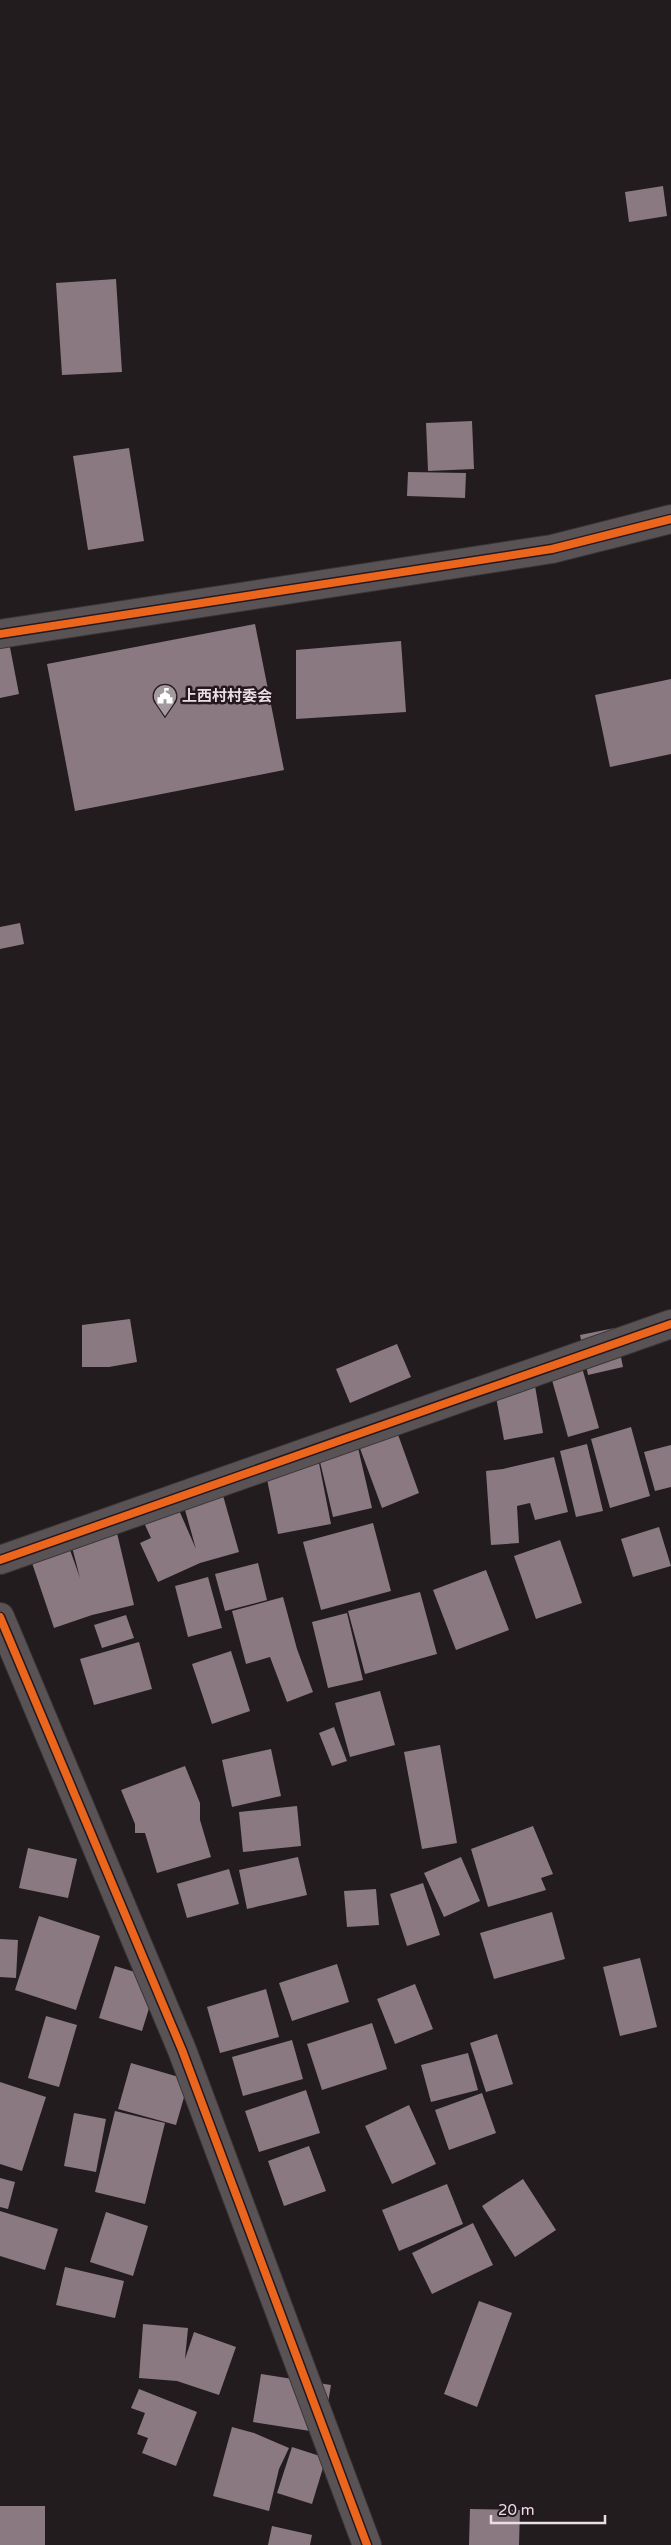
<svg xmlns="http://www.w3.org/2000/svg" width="671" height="2545" font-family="'Varela Round','Noto Sans SC',sans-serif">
<rect width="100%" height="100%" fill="#221c1f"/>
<path fill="#8b7982" d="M663 186 667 216 629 222 625 192Z
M116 279 122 372 62 375 56 283Z
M472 421 474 469 428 471 426 423Z
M129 448 144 541 88 550 73 456Z
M408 472 466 473 465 498 407 496Z
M255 624 284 770 75 811 47 664Z
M8 637 19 694 0 698V638Z
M401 641 406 712 296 719V650Z
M671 679V754L610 767 595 695Z
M20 923 24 944 0 949V927Z
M130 1319 137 1362 109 1367H82V1325Z
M615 1328 623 1367 588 1375 580 1335Z
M397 1344 411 1377 350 1403 336 1369Z
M581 1364 599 1428 568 1437 550 1373Z
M533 1374 543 1433 504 1440 493 1381Z
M631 1427 650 1496 610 1508 591 1439Z
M396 1429 419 1493 382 1508 358 1443Z
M356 1439 372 1508 333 1517 317 1449Z
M587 1444 603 1511 576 1517 560 1451Z
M671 1445V1487L655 1491 644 1452Z
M554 1457 568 1512 535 1520 530 1503 517 1506 519 1543 491 1545 486 1471 503 1469Z
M318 1458 331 1524 278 1534 265 1469Z
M222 1492 239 1552 200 1563 158 1582 140 1543 151 1538 141 1516 175 1501 196 1549 183 1503Z
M373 1523 391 1591 321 1610 303 1542Z
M659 1527 671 1566 633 1577 621 1539Z
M117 1533 134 1605 92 1615 54 1628 31 1560 69 1547 80 1578 71 1543Z
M560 1540 582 1603 536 1619 514 1556Z
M258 1563 267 1600 225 1611 215 1574Z
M486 1570 509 1630 456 1650 433 1590Z
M208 1577 222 1628 188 1637 175 1586Z
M420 1592 437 1654 365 1674 348 1611Z
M283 1597 297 1649 313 1692 287 1702 270 1657 246 1664 232 1611Z
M347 1613 363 1680 328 1688 312 1622Z
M126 1615 134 1638 102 1648 94 1625Z
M139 1642 152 1689 94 1705 80 1659Z
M231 1651 250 1711 212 1724 192 1664Z
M380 1691 395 1745 350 1757 335 1703Z
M334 1727 347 1761 332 1766 319 1733Z
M440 1745 457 1843 422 1849 404 1752Z
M271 1749 281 1796 232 1807 222 1760Z
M185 1766 200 1803V1820L211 1857 157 1873 145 1833H135V1824L121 1790Z
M297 1806 301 1846 243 1852 239 1812Z
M533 1826 553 1874 541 1878 546 1890 488 1907 471 1849Z
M28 1848 77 1859 68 1898 19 1888Z
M298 1857 307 1895 247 1909 239 1870Z
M461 1857 480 1901 444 1917 424 1873Z
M229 1869 239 1904 187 1918 177 1884Z
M423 1883 440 1935 407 1946 390 1894Z
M376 1889 379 1925 347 1927 344 1891Z
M552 1912 565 1959 494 1979 480 1933Z
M39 1916 100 1936 76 2010 15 1990Z
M0 1939 18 1940 16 1978 0 1977Z
M640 1958 657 2027 620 2036 603 1967Z
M337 1964 349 2002 292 2021 279 1983Z
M115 1966 158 1979 142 2031 99 2018Z
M415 1984 433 2029 395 2044 377 1999Z
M266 1989 279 2037 220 2053 207 2007Z
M46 2016 77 2025 59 2087 28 2078Z
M372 2023 387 2069 322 2090 307 2044Z
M497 2034 513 2084 486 2092 470 2043Z
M292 2040 303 2079 243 2096 232 2057Z
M468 2053 478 2090 431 2102 421 2065Z
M131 2063 189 2080 176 2125 118 2109Z
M0 2082 46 2097 22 2171 0 2164Z
M306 2090 320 2133 259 2152 245 2111Z
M482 2093 496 2133 449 2150 435 2110Z
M409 2105 436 2164 392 2184 365 2126Z
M115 2111 165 2123 145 2204 95 2192Z
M74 2113 106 2119 96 2172 64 2166Z
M309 2146 326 2191 284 2206 268 2161Z
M0 2178 15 2182 8 2209 0 2207Z
M523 2179 556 2230 515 2257 482 2206Z
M447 2184 463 2224 399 2251 382 2210Z
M0 2211 58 2229 45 2270 0 2256Z
M106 2212 148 2226 133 2276 90 2262Z
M473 2223 493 2265 432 2294 412 2253Z
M65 2267 124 2281 115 2318 56 2305Z
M479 2301 512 2313 477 2407 444 2394Z
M143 2324 188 2328 185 2359 194 2332 236 2347 219 2395 177 2381 139 2378Z
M261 2374 331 2385 323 2433 253 2422Z
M139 2389 197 2412 176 2466 142 2453 148 2438 137 2434 145 2413 131 2408Z
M232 2427 254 2433 289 2448 279 2469 269 2511 213 2496Z
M292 2447 326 2458 312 2504 277 2493Z
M0 2506H45V2545H0Z
M470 2509 520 2510 519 2545H469Z
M272 2526 312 2535 310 2545H268Z"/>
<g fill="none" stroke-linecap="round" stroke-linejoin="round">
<g stroke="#3b3638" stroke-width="30">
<path id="minor" d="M0 634 552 549 671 519
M0 1560 671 1324
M0 1617 182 2050 367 2545"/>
</g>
<use href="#minor" stroke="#5a5356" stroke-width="28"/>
<g stroke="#26181f" stroke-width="11">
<path id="cycleway" d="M0 634 552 549 671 519
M0 1560 671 1324
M0 1617 182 2050 367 2545"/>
</g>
<use href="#cycleway" stroke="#eb651d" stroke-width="8"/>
</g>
<defs>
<g id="civic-pin" transform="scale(1.25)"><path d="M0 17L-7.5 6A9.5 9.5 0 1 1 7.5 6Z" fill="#a39a9e" stroke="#26181f"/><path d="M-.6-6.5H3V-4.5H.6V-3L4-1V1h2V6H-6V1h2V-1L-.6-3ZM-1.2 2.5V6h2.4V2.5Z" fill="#fff"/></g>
</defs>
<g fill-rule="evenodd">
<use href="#civic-pin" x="165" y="696"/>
</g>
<g text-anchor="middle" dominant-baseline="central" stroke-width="5" stroke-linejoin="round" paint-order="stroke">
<g font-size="15" font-weight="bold" fill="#e9dee3" stroke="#26181f" text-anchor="start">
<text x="182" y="696">上西村村委会</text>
</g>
</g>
<path d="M491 2515v8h114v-8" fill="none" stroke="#e9dee3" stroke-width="2.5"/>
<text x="498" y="2515" font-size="15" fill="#e9dee3" stroke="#26181f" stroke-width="4" paint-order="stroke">20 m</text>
</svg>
